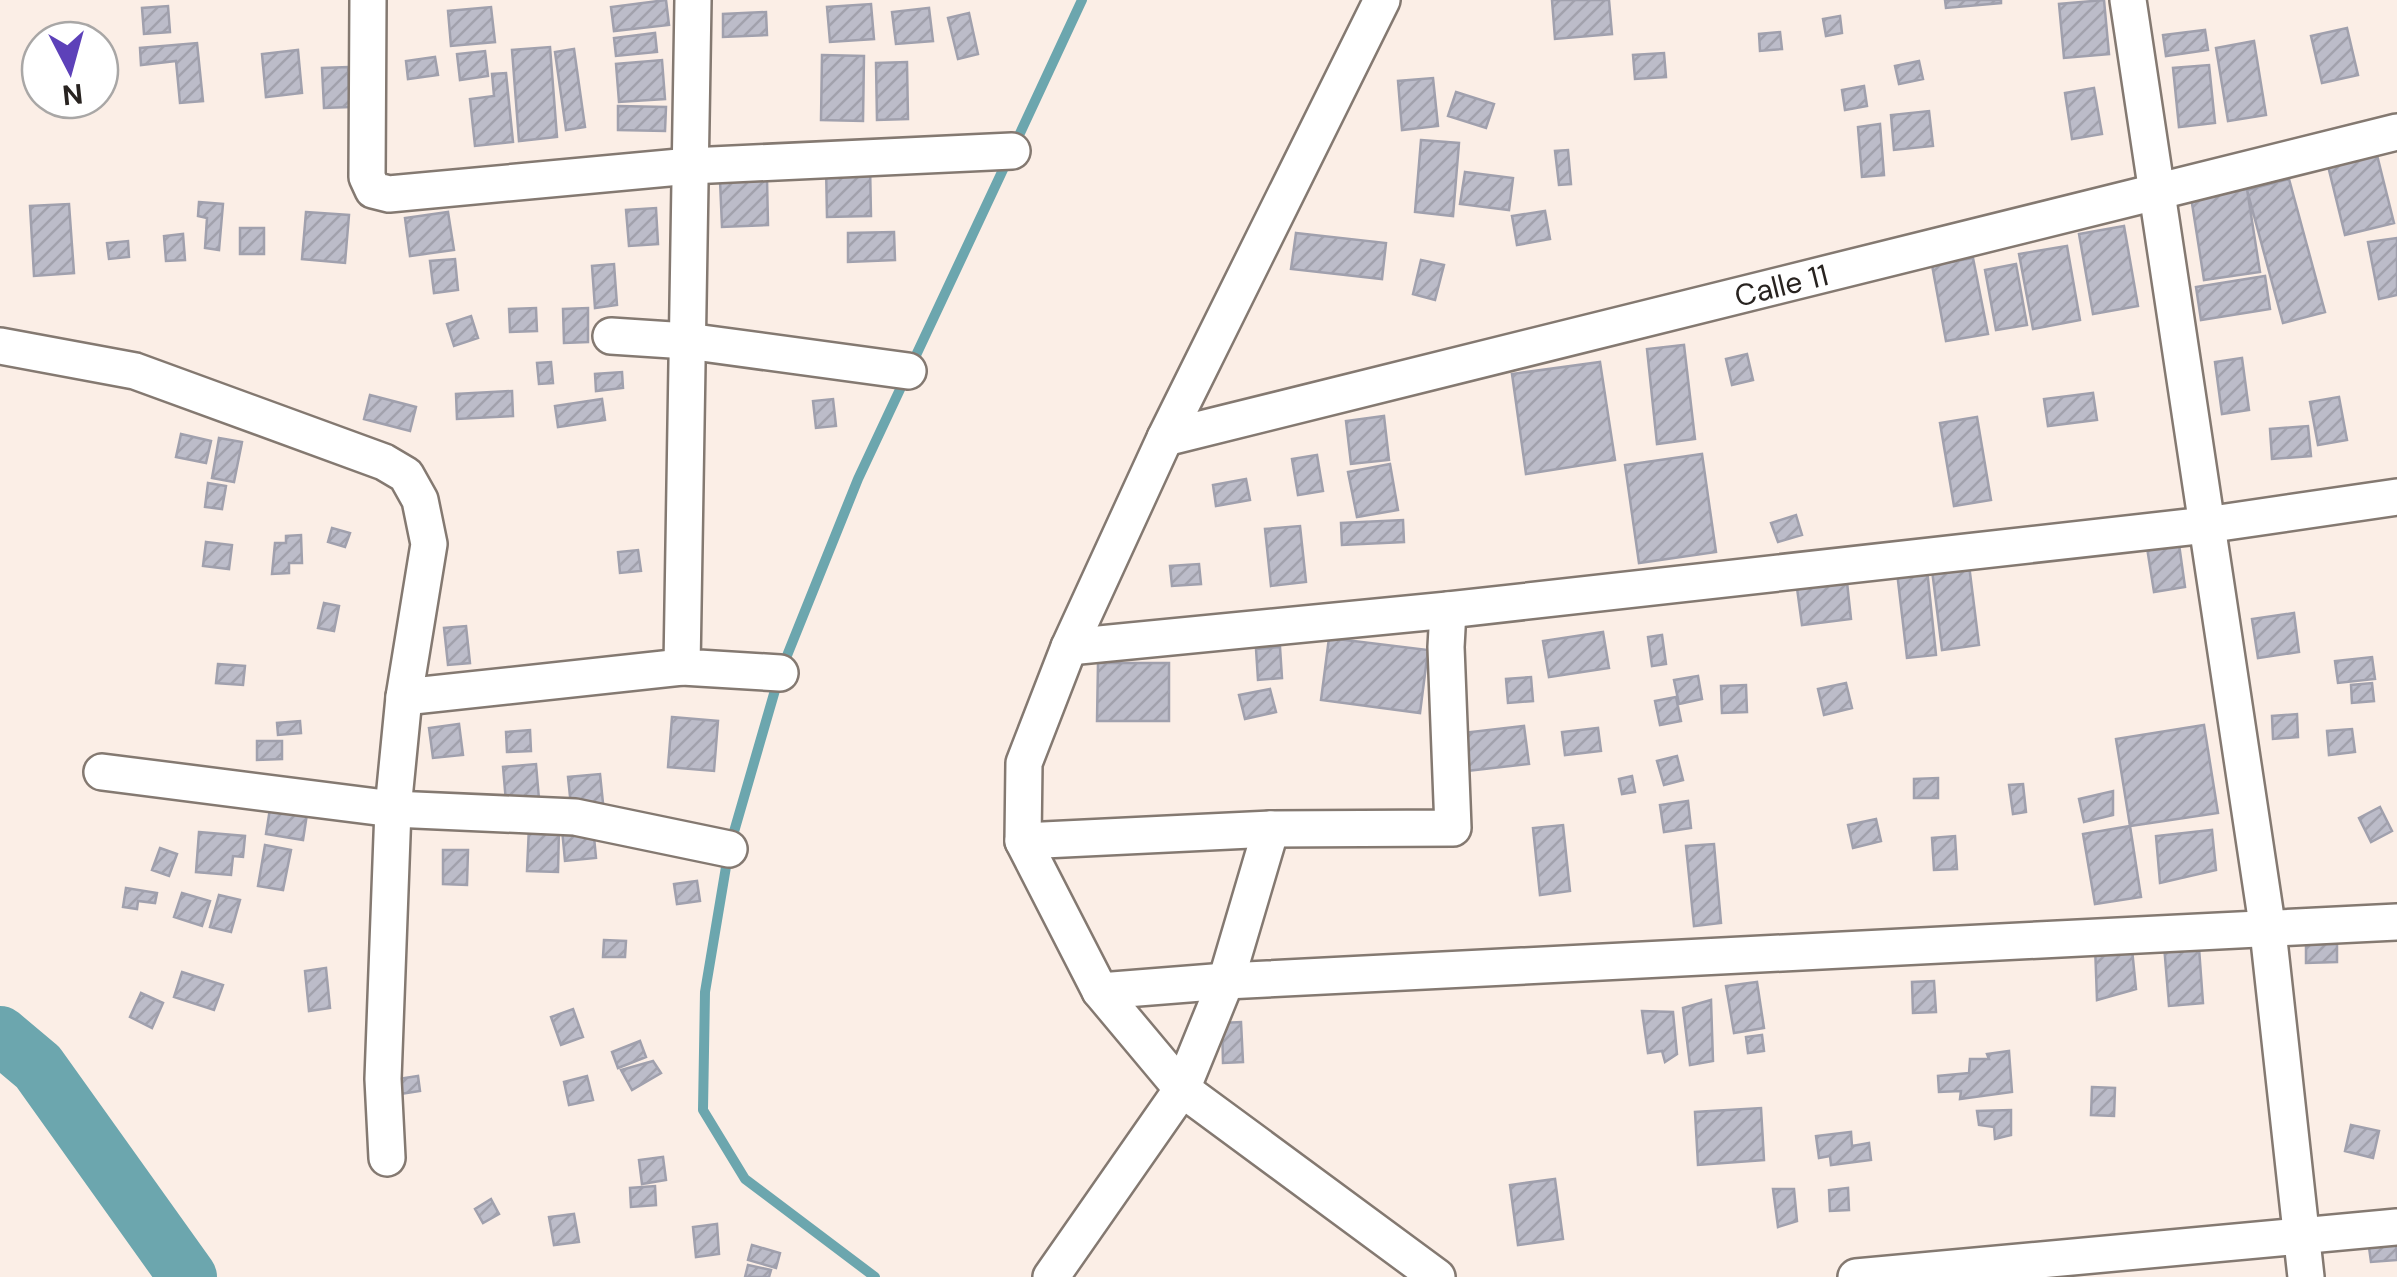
<svg xmlns="http://www.w3.org/2000/svg" width="2397" height="1277" font-family="'DM Sans',sans-serif">
<defs>
<pattern id="building-hatch" width="6" height="6" patternUnits="userSpaceOnUse" patternTransform="scale(2.5)"><rect width="6" height="6" fill="#bcbcc9"/><path d="M-1 1l2-2M0 6l6-6M5 7l2-2" fill="none" stroke="#a2a1ac"/></pattern>
</defs>
<rect width="100%" height="100%" fill="#fbeee6"/>
<g fill="none" stroke-linecap="round" stroke-linejoin="round">
<path stroke="#6ca6ae" stroke-width="10" d="M1015 144 1082 0
M875 1277 745 1179 703 1110 705 992 729 849 780 673 858 479 1008 159"/>
<path stroke="#6ca6ae" stroke-width="58" d="M0 1035 38 1067 188 1277"/>
</g>
<path fill="url(#building-hatch)" stroke="#a0a0ad" stroke-width="2.5" d="M666 0 669 25 614 31 611 7Z
M1552 0H1609L1612 34 1555 39Z
M1945 0H2001V3L1946 8Z
M2104 0 2109 54 2064 58 2059 4Z
M871 4 874 39 830 42 827 7Z
M168 6 170 32 144 34 142 8Z
M491 7 495 42 451 46 448 11Z
M929 8 933 41 896 44 892 12Z
M766 12 767 35 723 37V14Z
M969 13 978 54 958 59 948 18Z
M1840 16 1842 33 1826 36 1823 19Z
M2347 28 2358 75 2322 83 2311 36Z
M2205 30 2208 50 2166 56 2163 35Z
M1780 32 1782 49 1760 51 1759 34Z
M655 33 657 52 616 56 614 38Z
M2254 41 2266 115 2228 121 2216 48Z
M197 43 203 101 180 103 176 61 141 65 140 48Z
M550 47 557 137 519 141 512 50Z
M574 49 585 127 566 130 555 52Z
M298 50 302 93 266 97 262 54Z
M485 51 488 76 460 80 457 54Z
M1664 53 1666 77 1635 79 1633 55Z
M822 55 864 56 863 121 821 120Z
M435 57 438 75 408 79 406 61Z
M662 60 665 99 619 102 616 64Z
M1919 61 1923 79 1899 84 1895 66Z
M907 62 908 119 877 120 876 63Z
M2209 65 2215 123 2179 127 2173 68Z
M348 67 350 107 324 108 322 68Z
M506 73 513 142 475 146 470 99 494 96 492 74Z
M1433 78 1438 126 1402 130 1398 81Z
M1864 86 1867 106 1845 110 1842 90Z
M2094 88 2102 134 2072 139 2065 93Z
M1456 92 1494 104 1486 128 1448 116Z
M618 106 666 107 665 131 618 130Z
M1929 111 1933 146 1894 150 1891 115Z
M1880 124 1884 175 1862 177 1858 127Z
M1421 140 1459 143 1453 216 1415 212Z
M1568 150 1571 184 1559 185 1555 151Z
M2377 155 2394 223 2345 235 2328 166Z
M826 165H870L871 216 827 217Z
M1465 172 1513 178 1509 210 1460 204Z
M767 178 768 225 722 227 720 180Z
M2289 179 2325 312 2283 323 2247 190Z
M2247 189 2260 272 2204 280 2191 197Z
M199 202 223 204 219 250 205 248 207 218 198 216Z
M69 204 74 273 34 276 30 206Z
M656 208 658 244 629 246 626 210Z
M1545 211 1550 239 1517 245 1512 216Z
M306 212 349 215 345 263 302 259Z
M448 212 454 250 410 256 405 218Z
M2124 226 2138 306 2093 314 2079 234Z
M240 228H264V254H240Z
M894 232 895 260 848 262V233Z
M1296 233 1386 243 1382 279 1291 269Z
M183 234 185 260 166 261 164 236Z
M2397 238V295L2379 299 2368 242Z
M128 241 129 257 109 259 107 243Z
M2067 246 2080 320 2033 329 2019 254Z
M1973 258 1988 334 1946 341 1932 265Z
M455 259 458 290 434 293 430 261Z
M1421 260 1444 265 1435 300 1413 294Z
M614 264 617 305 595 308 592 266Z
M2016 264 2027 325 1996 330 1985 270Z
M2265 276 2270 309 2201 320 2196 287Z
M536 308 537 331 510 332 509 309Z
M588 308V342L564 343 563 309Z
M471 316 478 338 454 346 447 324Z
M1684 345 1695 439 1657 444 1647 349Z
M1747 354 1753 380 1732 385 1726 359Z
M2242 358 2249 410 2222 414 2215 362Z
M551 362 553 383 539 384 537 363Z
M1600 362 1615 460 1526 474 1512 374Z
M622 372 623 388 596 391 595 374Z
M512 391 513 416 457 419 456 394Z
M2093 393 2097 420 2048 426 2044 399Z
M370 395 416 407 410 431 364 419Z
M2339 397 2347 440 2318 445 2310 402Z
M602 399 605 420 558 427 555 406Z
M833 399 836 426 816 428 813 401Z
M1384 416 1389 460 1351 464 1346 421Z
M1977 417 1991 500 1954 506 1940 423Z
M2308 426 2311 456 2272 459 2270 429Z
M181 434 211 441 206 463 176 457Z
M219 438 242 442 234 482 212 478Z
M1702 454 1716 552 1639 563 1625 465Z
M1317 455 1323 491 1298 495 1292 459Z
M1390 464 1398 510 1357 517 1348 472Z
M1246 479 1250 500 1216 506 1213 485Z
M208 483 226 486 222 509 205 507Z
M1796 515 1802 535 1778 542 1771 523Z
M1403 520 1404 542 1342 545 1341 523Z
M1300 526 1306 582 1271 586 1265 529Z
M332 528 350 533 345 547 328 542Z
M301 535 302 563H289V573L272 574 275 543H286V536Z
M2178 537 2185 587 2154 592 2146 541Z
M206 542 232 545 229 569 203 566Z
M638 550 641 571 620 573 618 552Z
M1199 564 1201 584 1172 586 1170 566Z
M1969 565 1979 645 1942 650 1932 570Z
M1927 569 1936 655 1907 658 1897 572Z
M1847 582 1851 619 1802 625 1797 588Z
M324 603 339 606 334 631 318 628Z
M2294 613 2299 652 2258 658 2252 619Z
M466 626 470 663 448 665 444 628Z
M1603 632 1609 668 1549 677 1543 641Z
M1662 635 1666 664 1652 666 1648 637Z
M1329 638 1428 650 1420 713 1321 700Z
M1280 647 1282 678 1258 680 1256 649Z
M2372 657 2375 679 2338 683 2335 661Z
M1098 663H1169V721H1097Z
M218 664 245 666 243 685 216 683Z
M1698 676 1702 699 1679 704 1674 680Z
M1531 677 1533 701 1508 703 1506 679Z
M1846 683 1852 708 1824 715 1818 689Z
M2372 683 2374 701 2352 703 2351 685Z
M1746 685 1747 712 1722 713 1721 686Z
M1270 689 1276 712 1245 719 1239 695Z
M1676 697 1681 721 1660 725 1655 701Z
M2297 714 2298 737 2273 739 2272 716Z
M672 717 718 721 714 771 668 767Z
M300 721 301 733 278 735 277 723Z
M459 724 463 755 433 758 429 728Z
M2204 725 2218 813 2130 826 2116 739Z
M1524 726 1529 764 1466 771 1462 733Z
M1598 728 1601 751 1565 755 1562 732Z
M2352 729 2355 752 2329 755 2327 731Z
M530 730 531 751 507 752 506 732Z
M257 741H282V759L257 760Z
M1677 756 1683 780 1664 785 1657 761Z
M536 764 539 799 506 802 503 767Z
M600 774 603 803 571 806 568 777Z
M1632 776 1635 792 1622 794 1619 779Z
M1938 778V798H1914V779Z
M2023 784 2026 812 2013 814 2009 785Z
M2113 791V815L2084 822 2079 799Z
M272 796 309 801 303 840 266 834Z
M1688 801 1691 828 1664 832 1660 805Z
M2380 807 2392 831 2371 842 2359 818Z
M1876 819 1881 841 1853 848 1848 825Z
M1563 825 1570 891 1540 895 1533 828Z
M593 826 596 858 565 861 562 829Z
M2130 826 2141 897 2095 904 2083 834Z
M529 827 559 828 558 872 527 871Z
M2212 830 2216 870 2160 883 2156 836Z
M199 832 245 836 243 857 233 856 231 875 196 872Z
M1955 836 1957 869 1934 870 1932 838Z
M1714 844 1721 923 1694 926 1686 846Z
M265 845 291 850 283 890 258 886Z
M160 848 177 854 169 876 152 870Z
M443 850H468L467 885 443 884Z
M697 881 700 901 677 904 674 884Z
M126 888 157 893 155 903 138 901 137 909 123 907Z
M182 893 210 901 202 926 174 917Z
M219 895 240 900 231 932 210 927Z
M2198 934 2203 1003 2169 1006 2164 945Z
M604 940 626 941 625 957H603Z
M2306 944H2337V962L2306 963Z
M2095 945 2132 949 2136 989 2097 1000Z
M326 968 330 1008 309 1011 305 971Z
M182 972 223 985 214 1010 174 997Z
M1934 981 1936 1012 1913 1013 1912 982Z
M1757 982 1764 1028 1734 1033 1726 986Z
M141 993 163 1003 152 1028 130 1017Z
M1711 1000 1713 1061 1690 1065 1683 1008Z
M573 1009 583 1037 561 1045 551 1017Z
M1642 1011 1673 1012 1677 1054 1665 1062 1662 1051 1648 1053Z
M1241 1022 1243 1062 1223 1063 1222 1023Z
M1762 1035 1764 1051 1748 1053 1746 1037Z
M640 1041 646 1057 618 1068 612 1052Z
M2009 1051 2012 1092 1960 1099 1961 1091 1939 1092 1938 1076 1969 1073 1970 1059H1989L1987 1054Z
M653 1061 661 1073 632 1090 621 1070Z
M418 1076 420 1091 400 1094 398 1079Z
M587 1076 593 1100 569 1105 564 1082Z
M2092 1087 2115 1088 2114 1116 2091 1115Z
M1761 1108 1764 1160 1698 1165 1695 1112Z
M2011 1110V1135L1995 1139 1994 1127 1979 1125 1977 1111Z
M2351 1125 2379 1131 2373 1158 2345 1151Z
M1851 1132 1852 1146 1869 1143 1871 1160 1831 1165 1830 1156 1819 1158 1816 1136Z
M663 1157 666 1180 642 1184 639 1160Z
M1555 1179 1563 1239 1518 1245 1510 1185Z
M655 1186 656 1205 631 1207 630 1188Z
M1848 1188 1849 1210 1830 1211 1829 1190Z
M1773 1189H1794L1797 1221 1778 1227Z
M491 1199 499 1214 483 1223 475 1209Z
M574 1214 579 1242 554 1245 549 1217Z
M717 1224 719 1254 696 1257 693 1227Z
M2396 1237 2397 1260 2371 1262 2368 1240Z
M752 1245 780 1253 776 1268 748 1260Z
M748 1265 771 1270 769 1277H745Z"/>
<g fill="none" stroke-linecap="round" stroke-linejoin="round">
<g stroke="#847971" stroke-width="40">
<g id="minor">
<path d="M368 0 367 177 373 190 389 194 690 166 1012 151"/>
<path d="M693 0 682 667 780 673"/>
<path d="M1382 0 1165 438 1069 647 1024 763 1023 841 1100 991 1182 1089 1437 1277"/>
<path d="M2128 0 2268 931 2306 1277"/>
<path d="M611 336 687 341 908 371"/>
<path d="M0 346 135 371 384 462 406 475 420 500 429 544 404 697 393 809 383 1079 387 1158"/>
<path id="s1" d="M1165 438 2397 132"/>
<path d="M1069 647 1448 610 2206 525 2397 497"/>
<path d="M404 697 682 667"/>
<path d="M102 772 393 809 575 817 729 849"/>
<path d="M1023 841 1271 829 1453 828 1446 647 1448 610"/>
<path d="M1100 991 1226 981 2397 922"/>
<path d="M1051 1277 1182 1089 1226 981 1271 829"/>
<path d="M1856 1277 2397 1227"/>
</g>
</g>
<use href="#minor" stroke="#fff" stroke-width="35"/>
</g>
<g text-anchor="middle" dominant-baseline="central" stroke-width="8" stroke-linejoin="round" paint-order="stroke">
<g font-size="30" fill="#282320" stroke="#fff">
<text stroke="none"><textPath href="#s1" startOffset="635">Calle 11</textPath></text>
</g>
</g>
<g transform="translate(70 70) rotate(174)"><circle r="48" fill="#ffffff" stroke="#a9a7a6" stroke-width="2.5"/>
<path d="M0-8L18 38L0 25L-18 38Z" fill="#5d41b9"/>
<text y="-15" font-size="28" font-weight="bold" text-anchor="middle" fill="#282320">N</text>
</g>
</svg>
